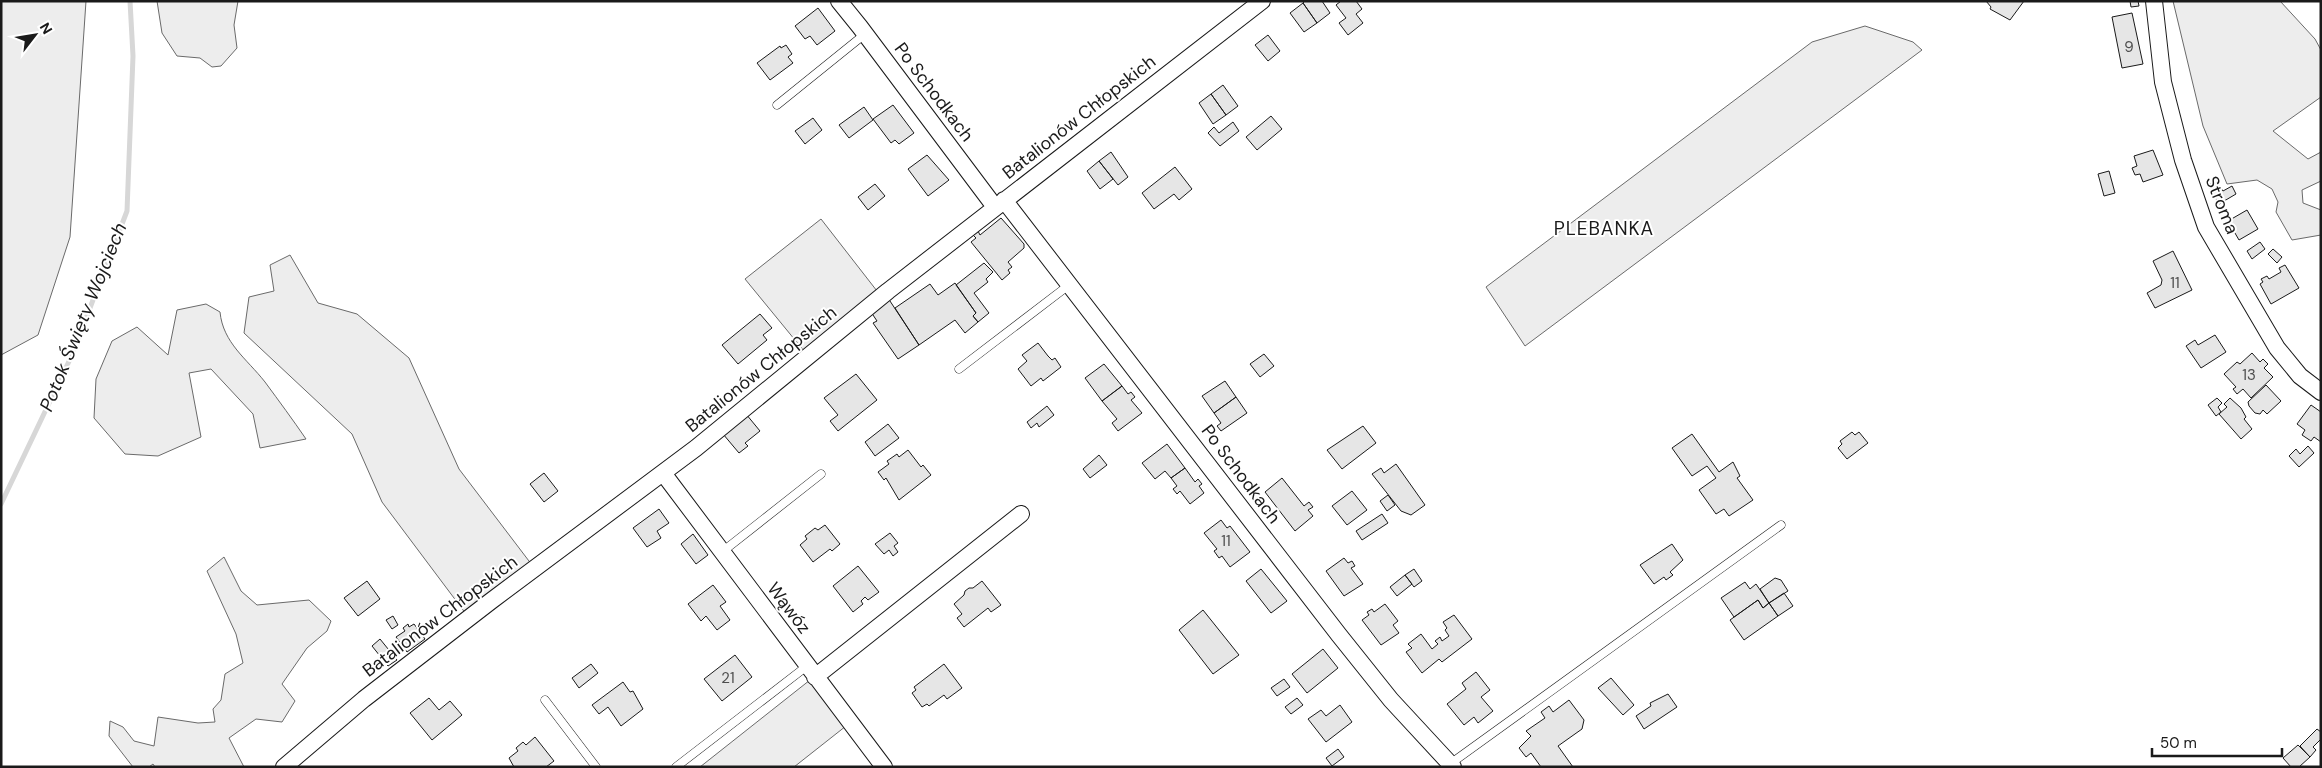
<svg xmlns="http://www.w3.org/2000/svg" width="2322" height="768" font-family="'DM Sans',sans-serif">
<rect width="100%" height="100%" fill="#fff"/>
<path fill="#ededed" stroke="#6a6a6a" d="M1 1H86L70 237 38 335 1 355Z
M157 1H238L234 25 237 48 221 66 212 67 200 58 177 56 162 33Z
M2173 1H2280L2315 39 2321 50V97L2273 131 2308 159 2321 152V181L2302 190 2303 203 2321 210V235L2292 240 2276 212 2278 202 2272 189 2257 180 2227 184 2203 126Z
M1865 26 1913 42 1922 50 1525 346 1486 287 1812 42Z
M821 219 877 291 804 351 745 279Z
M290 255 318 303 357 314 409 358 459 469 532 565 466 614 382 502 352 434 244 333 249 297 274 291 270 265Z
M206 304 220 312C223 343 247 359 265 382 279 401 293 420 306 439L260 448 253 414 211 369 189 373 201 437 158 456 125 454 94 418 96 379 112 341 137 327 168 355 177 310Z
M224 557 241 591 257 605 309 600 331 621 327 631 307 648 282 684 295 701 282 722 256 719 229 738 244 767H155L153 764 149 767H133L109 736 110 721 123 727 134 741 154 746 158 717 198 723 215 722 213 709 221 700 225 674 243 663 236 634 207 571Z
M810 680 846 726 794 767H700Z"/>
<g fill="none" stroke-linecap="round" stroke-linejoin="round">
<path stroke="#d7d7d7" stroke-width="5" d="M1 504 72 355 127 211 133 56 130 1"/>
</g>
<path fill="#e6e6e6" stroke="#1a1a1a" d="M1305 1H1322L1330 13 1317 23 1303 3Z
M1341 1H1356L1362 9 1356 14 1363 23 1348 35 1339 23 1346 18 1336 5Z
M1986 1H2024L2010 20 1990 9 1991 7Z
M2130 1H2138L2139 6 2131 7Z
M1303 3 1317 23 1304 32 1290 13Z
M818 8 835 31 817 45 810 36 805 39 795 26Z
M2132 13 2143 64 2122 68 2112 17Z
M1268 35 1280 51 1268 61 1255 45Z
M786 45 792 54 788 57 793 63 770 80 757 63 780 46 781 48Z
M1223 85 1238 106 1226 115 1211 94Z
M1211 94 1226 115 1213 124 1199 103Z
M893 105 914 133 899 144 895 140 891 143 873 119Z
M864 107 873 120 849 138 839 125Z
M1271 116 1282 129 1257 150 1246 137Z
M813 118 822 130 805 144 795 131Z
M1233 122 1239 131 1220 146 1208 133 1214 127 1219 133Z
M2153 150 2163 175 2143 182 2140 174 2135 175 2132 168 2137 166 2134 156Z
M1111 152 1128 177 1118 185 1099 161Z
M927 155 949 180 928 196 908 169Z
M1099 161 1113 179 1100 189 1087 171Z
M1175 167 1192 189 1179 200 1174 194 1154 209 1142 193Z
M2109 171 2115 193 2104 196 2098 174Z
M2216 181 2223 191 2232 186 2236 194 2219 204 2208 185Z
M875 184 885 196 868 210 858 197Z
M2247 210 2258 229 2239 240 2228 221Z
M1001 218 1024 244V248L1008 262 1012 267 1008 270 1010 273 1002 280 971 242 976 238 973 235 978 231 980 235Z
M2260 242 2265 249 2252 259 2247 251Z
M2273 249 2282 257 2277 263 2268 254Z
M2173 251 2192 290 2155 308 2147 293 2161 285 2162 280 2153 261Z
M984 263 993 272 986 279 988 282 974 293 989 313 978 322 973 316 976 313 956 285Z
M2285 265 2299 288 2271 304 2260 284 2263 282 2261 279 2267 276 2269 279 2281 272 2279 268Z
M955 283 976 313 973 316 978 322 965 333 955 320 919 345 895 308 930 284 938 295Z
M888 298 919 345 898 359 873 323 877 321 871 312Z
M760 314 772 328 763 335 767 340 738 364 722 345Z
M2215 335 2226 352 2201 368 2186 346 2195 340 2198 345Z
M1038 343 1048 356 1052 360 1055 358 1061 367 1043 381 1041 378 1031 386 1018 369 1027 361 1022 355Z
M2252 353 2260 362 2263 359 2268 364 2264 368 2273 377 2251 398 2243 389 2237 394 2233 389 2236 387 2224 374 2237 362 2240 364Z
M1264 354 1274 366 1260 377 1250 364Z
M1104 364 1122 386 1102 401 1085 378Z
M856 374 877 400 838 431 830 421 838 415 824 398Z
M1225 381 1236 397 1214 413 1202 396Z
M2266 385 2281 401 2267 414 2263 410 2260 414 2255 413 2249 406 2248 402Z
M1122 386 1128 394 1131 392 1135 397 1131 400 1142 413 1118 431 1112 423 1117 419 1102 401Z
M1236 397 1247 413 1221 431 1217 426 1221 423 1214 413Z
M2217 398 2222 403 2218 407 2221 412 2216 416 2208 405Z
M2230 398 2241 408 2246 417 2244 419 2252 429 2241 439 2219 414 2227 407 2224 404Z
M2311 405 2321 412V442L2314 437 2311 441 2302 435 2305 430 2297 424Z
M1047 406 1054 415 1039 427 1037 423 1031 428 1027 422Z
M746 414 760 431 745 443 748 446 739 453 723 434Z
M888 424 899 438 875 456 865 442Z
M1363 426 1376 443 1342 469 1327 450Z
M1852 432 1855 435 1859 432 1868 443 1847 459 1838 448 1842 444 1840 441Z
M1692 434 1719 472 1733 462 1740 476 1737 478 1753 500 1729 516 1724 509 1716 514 1699 490 1716 478 1707 466 1692 476 1672 448Z
M1167 444 1185 468 1171 478 1165 471 1155 479 1142 463Z
M2308 446 2314 453 2299 467 2289 456 2296 449 2300 454Z
M908 450 921 467 923 465 931 475 899 500 886 478 884 480 878 472 889 464 887 461 897 454 899 457Z
M1099 455 1107 465 1090 478 1083 469Z
M1396 464 1425 505 1411 515 1401 511 1372 474 1381 468 1384 473Z
M1185 468 1195 482 1198 479 1202 484 1199 486 1204 493 1190 504 1180 491 1177 494 1173 489 1177 486 1171 478Z
M544 473 558 491 544 502 530 484Z
M1282 478 1304 506 1309 502 1313 507 1308 510 1313 516 1295 531 1265 492Z
M1352 491 1367 510 1347 525 1332 506Z
M1388 495 1395 505 1387 511 1380 501Z
M659 509 669 523 657 531 661 538 647 547 633 528Z
M1382 514 1388 523 1362 540 1356 531Z
M1221 520 1227 528 1230 526 1250 552 1230 567 1222 556 1219 558 1214 551 1217 549 1204 533Z
M825 525 840 544 832 551 830 549 813 562 800 545 807 539 805 536 815 528 818 530Z
M890 533 898 543 894 546 898 552 893 556 889 550 884 554 875 544Z
M693 534 708 555 696 564 681 544Z
M1672 544 1683 560 1670 572 1673 575 1666 580 1664 577 1654 584 1640 565Z
M1344 558 1348 563 1352 561 1355 566 1351 568 1363 584 1344 596 1326 571Z
M858 566 879 592 868 600 865 597 861 601 863 604 853 612 833 586Z
M1261 569 1287 601 1271 613 1246 581Z
M1414 569 1422 581 1414 587 1405 575Z
M1405 575 1412 584 1397 596 1390 587Z
M1775 578 1781 580 1788 591 1769 603 1760 589Z
M367 581 380 599 358 616 344 598Z
M982 581 1001 605 991 612 988 608 964 627 957 618 962 614 954 604 964 595 965 591 969 588H973Z
M1745 582 1750 589 1756 584 1769 603 1763 608 1758 600 1734 617 1721 598Z
M713 585 726 602 720 606 730 620 717 630 706 616 701 621 688 604Z
M1784 593 1793 606 1778 616 1769 603Z
M1758 600 1763 608 1769 603 1778 616 1744 640 1730 620Z
M1385 604 1398 621 1393 625 1399 633 1381 645 1362 620 1369 615 1367 612 1372 609 1374 612Z
M1203 610 1239 655 1213 674 1179 630Z
M1454 615 1472 639 1442 662 1439 659 1422 673 1406 652 1412 648 1408 644 1421 634 1432 649 1438 644 1435 641 1440 637 1442 641 1449 636 1445 630 1447 628 1443 622Z
M393 616 398 625 392 629 386 620Z
M408 624 409 627 414 624 425 639 407 652 396 637 405 631 403 628Z
M380 639 397 660 388 666 372 646Z
M1323 649 1338 668 1307 693 1292 674Z
M735 655 752 677 722 701 704 679Z
M591 664 598 673 579 688 572 678Z
M944 664 962 688 947 699 944 695 929 706 927 704 922 707 912 693 916 690 914 687Z
M1476 672 1490 690 1481 697 1493 711 1478 723 1474 717 1464 725 1447 704 1466 689 1462 683Z
M1611 678 1634 705 1623 715 1598 688Z
M1284 679 1290 687 1277 696 1271 688Z
M623 682 630 692 633 691 643 709 621 726 608 707 599 714 592 705Z
M1668 694 1677 707 1644 729 1636 716 1651 706 1650 703Z
M429 698 439 710 450 701 462 715 432 740 410 713Z
M1297 698 1303 705 1291 714 1285 707Z
M1569 700 1584 720 1582 729 1558 746 1573 767H1541L1531 753 1526 757 1519 748 1531 736 1526 731 1545 718 1541 712 1549 706 1553 712Z
M1340 705 1352 722 1326 742 1308 719 1321 710 1326 716Z
M2317 729 2321 732V739L2313 747 2316 750 2310 757 2300 746Z
M535 737 554 761 546 767H514L509 758 518 751 516 748 523 742 526 745Z
M2298 745 2310 757 2299 767H2291L2283 758Z
M1338 749 1344 757 1332 766 1326 758Z"/>
<g fill="none" stroke-linecap="round" stroke-linejoin="round">
<g stroke="#1a1a1a" stroke-width="9">
<path id="lane" d="M777 105 865 34
M959 369 1069 285
M722 552 821 474
M545 700 596 767
M1450 764 1781 525
M676 767 807 666"/>
</g>
<g stroke="#1a1a1a" stroke-width="18">
<path id="street" d="M839 1 860 27 995 207
M2154 1 2163 82 2183 160 2206 227 2277 348 2300 376 2321 392
M1004 200 1339 635 1391 700 1453 767
M663 473 884 767
M815 677 1021 514
M284 767 364 699 491 601 696 448 888 291 1262 1"/>
</g>
<use href="#lane" stroke="#fff" stroke-width="8"/>
<use href="#street" stroke="#fff" stroke-width="16"/>
</g>
<g text-anchor="middle" dominant-baseline="central" stroke-width="4" stroke-linejoin="round" paint-order="stroke">
<g font-size="15" fill="#4d4d4d">
<text x="2129" y="47">9</text>
<text x="2175" y="283">11</text>
<text x="2249" y="375">13</text>
<text x="1226" y="541">11</text>
<text x="728" y="678">21</text>
</g>
<g font-size="18" fill="#1a1a1a" stroke="#fff">
<text transform="translate(934 92) rotate(53)">Po Schodkach</text>
<text transform="translate(1079 117) rotate(-38)">Batalionów Chłopskich</text>
<text transform="translate(2222 205) rotate(68)">Stroma</text>
<text transform="translate(761 369) rotate(-39)">Batalionów Chłopskich</text>
<text transform="translate(1241 474) rotate(53)">Po Schodkach</text>
<text transform="translate(789 608) rotate(53)">Wąwóz</text>
<text transform="translate(440 616) rotate(-37)">Batalionów Chłopskich</text>
</g>
<g font-size="19" letter-spacing="1" fill="#1a1a1a" stroke="#fff">
<text x="1604" y="228">PLEBANKA</text>
</g>
<g font-size="19" font-style="italic" fill="#1a1a1a" stroke="#fff">
<text transform="translate(83 317) rotate(-68)">Potok Święty Wojciech</text>
</g>
</g>
<rect width="2322" height="768" fill="none" stroke="#1a1a1a" stroke-width="5"/>
<g transform="translate(35 35) rotate(59)" stroke="#ffffff" stroke-width="4" paint-order="stroke">
<path d="M0-4L9 19L0 12L-9 19Z" fill="#1a1a1a"/>
<text y="-8" font-size="14" font-weight="bold" text-anchor="middle" fill="#1a1a1a">N</text>
</g>
<path d="M2152 748v8h130v-8" fill="none" stroke="#1a1a1a" stroke-width="2.5"/>
<text x="2160" y="748" font-size="15" fill="#1a1a1a" stroke="#ffffff" stroke-width="4" paint-order="stroke">50 m</text>
</svg>
